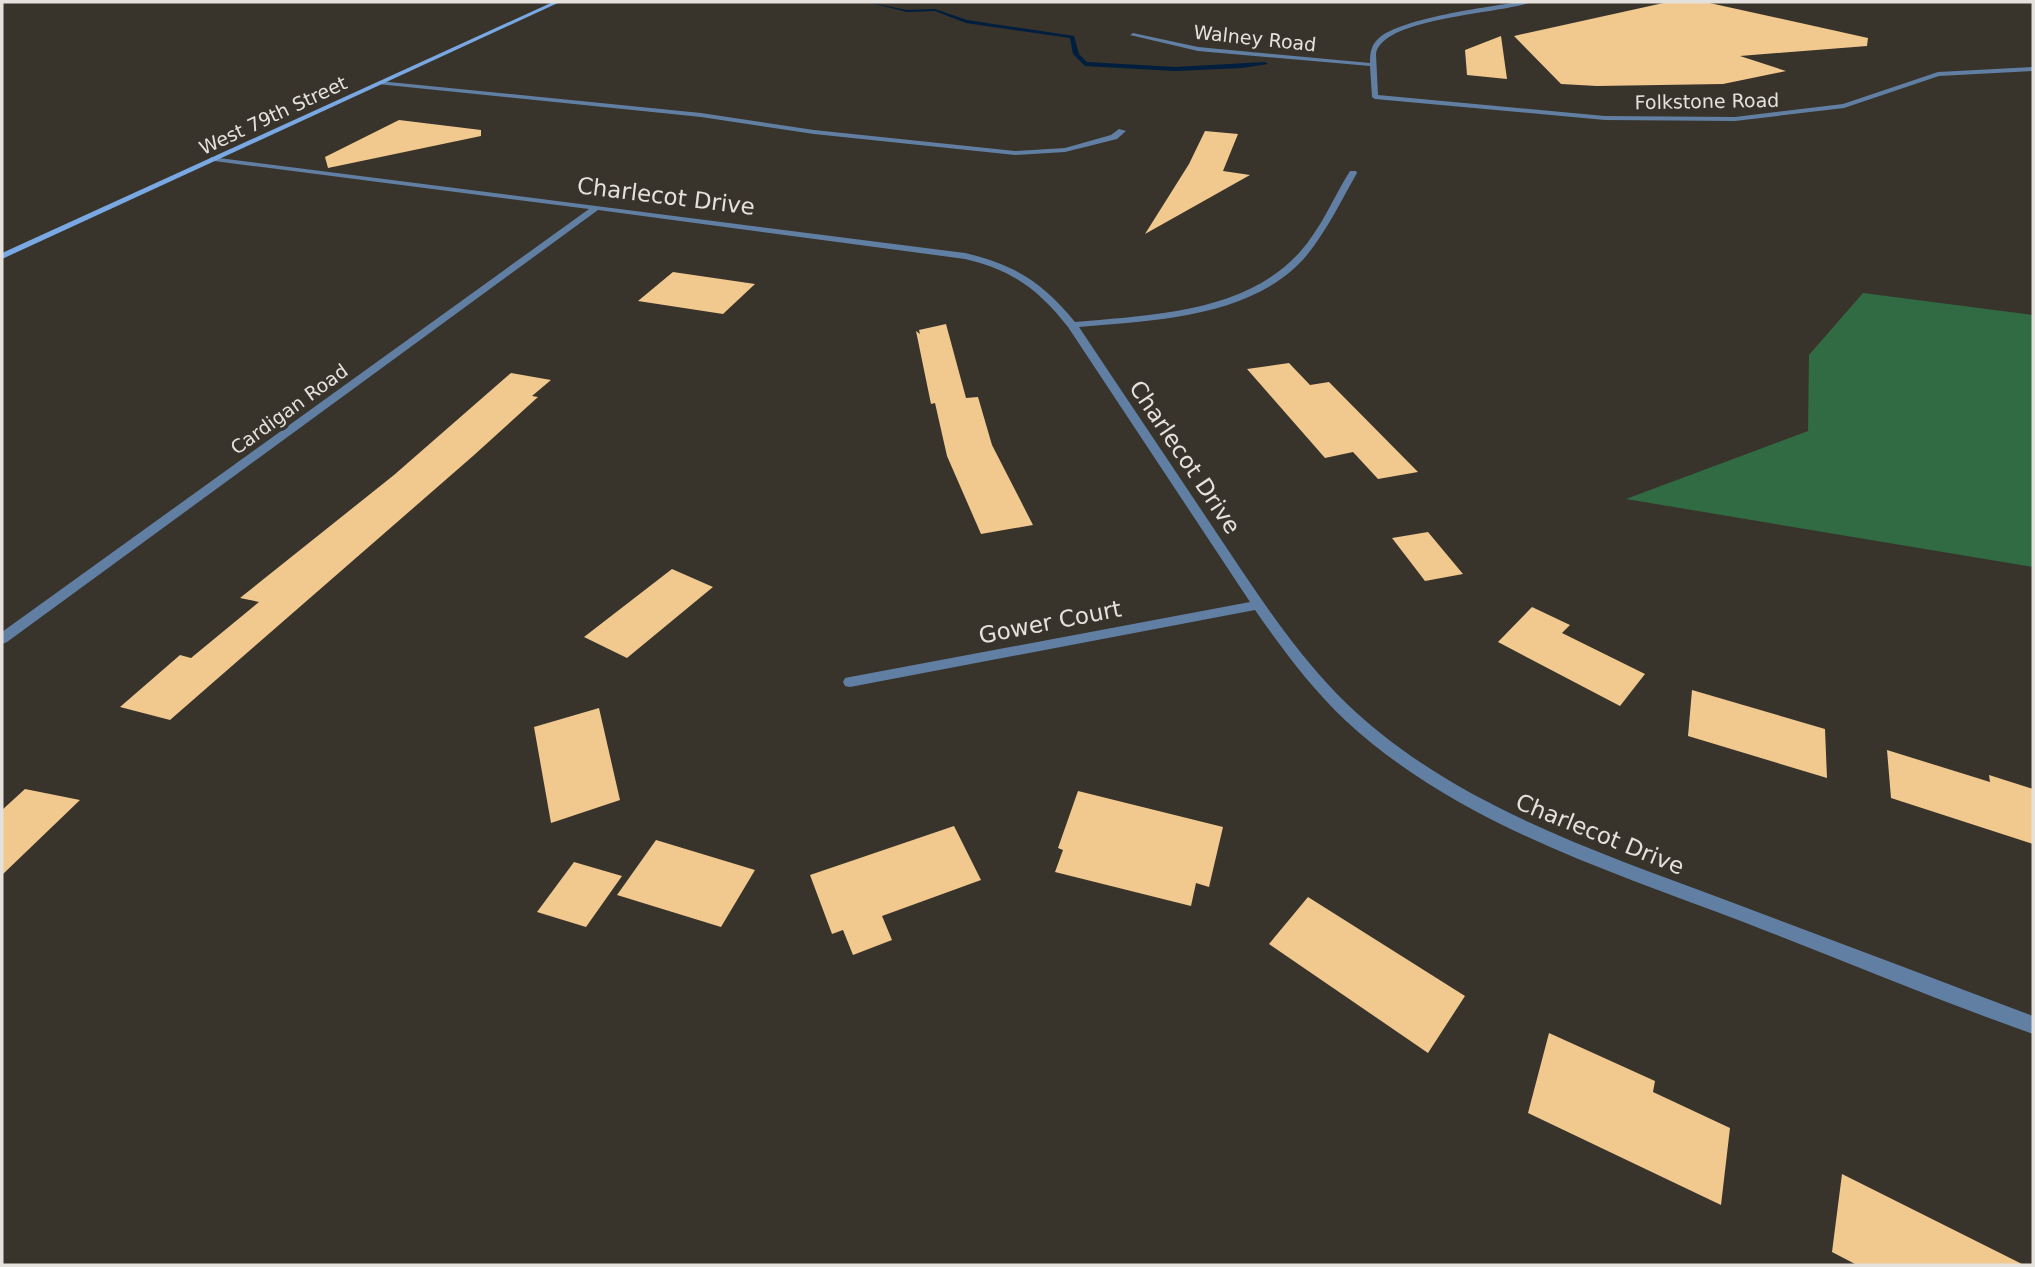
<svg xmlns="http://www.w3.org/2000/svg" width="2035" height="1267" font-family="'DejaVu Sans',sans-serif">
<rect width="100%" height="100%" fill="#38332b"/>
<path fill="#316b44" d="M1863 293 2033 315V567L1626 499 1808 431 1809 355Z"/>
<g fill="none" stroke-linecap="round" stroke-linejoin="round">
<path fill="#001e3d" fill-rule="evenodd" d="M867 2 907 10 935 9 967 20 1074 36 1079 54 1087 62 1175 67 1265 62 1268 64 1242 68 1175 71 1085 66 1073 54 1070 38 966 23 935 11 907 12Z"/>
</g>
<path fill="#f1c98f" d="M1668 2H1705L1868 38 1867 46 1740 56 1786 71 1723 84 1597 86 1561 84 1514 36Z
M1501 36 1507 79 1467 75 1465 50Z
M399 120 481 130V136L328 168 325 157Z
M1205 131 1238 134 1223 171 1250 175 1145 234 1189 164Z
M673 272 755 284 723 314 638 301Z
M946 324 966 398 978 397 992 445 1033 525 981 534 947 456 935 403 931 404 916 331 920 334 919 330Z
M1289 363 1310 385 1329 382 1418 472 1378 479 1353 452 1325 458 1247 369Z
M511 373 551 380 532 396 538 397 473 456 170 720 120 707 180 655 191 658 259 602 240 598 394 475Z
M1428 532 1463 574 1425 581 1392 538Z
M672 569 713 587 627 658 584 637Z
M1532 607 1570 625 1562 633 1645 674 1620 706 1498 642Z
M1692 690 1825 729 1827 778 1688 736Z
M599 708 620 800 551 823 534 727Z
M1887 750 1990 782 1989 775 2033 789V844L1891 798Z
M25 789 80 800 2 875V810Z
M1078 791 1223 827 1209 887 1196 883 1191 906 1055 872 1063 850 1058 848Z
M954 826 981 880 882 916 892 940 853 955 843 930 832 934 810 875Z
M656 840 755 870 721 927 617 895Z
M574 862 622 876 586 927 537 912Z
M1308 897 1465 996 1428 1053 1269 944Z
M1549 1033 1655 1081 1653 1092 1730 1128 1721 1205 1528 1113Z
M1842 1174 2024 1265H1857L1832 1252Z"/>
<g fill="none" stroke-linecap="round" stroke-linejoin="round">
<path fill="#617fa3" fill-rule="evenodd" d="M379 81 701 113 814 130 1015 151 1065 148 1111 135 1119 129 1126 131 1117 139 1065 152 1015 155 814 134 701 117 377 84Z"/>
<path fill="#617fa3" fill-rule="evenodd" d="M1519 2H1531C1502 14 1382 17 1376 54L1378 95 1605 116 1735 117 1843 104 1938 72 2033 67V71L1939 76 1844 108 1735 121 1605 120 1375 99 1372 97 1370 66 1198 51 1130 35 1133 33 1198 47 1370 63C1370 53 1371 45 1379 38 1402 18 1487 7 1519 2Z
M211 157 965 253C1015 265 1042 282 1075 322 1150 315 1244 313 1299 253 1321 229 1333 198 1350 171H1356L1357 173C1341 201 1327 230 1307 255 1254 318 1154 320 1079 327 1123 393 1168 460 1212 526 1251 584 1288 643 1336 693 1441 800 1587 848 1723 899 1826 938 1930 977 2033 1016V1034C1937 1000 1841 960 1746 923 1607 870 1458 824 1346 721 1311 688 1282 649 1255 610L850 687 845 686 843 682 845 678 850 677 1250 602 1068 327C1038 289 1012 270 965 259L598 210 7 642 2 644V632L589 209 214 161 210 159Z"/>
<path fill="#79a8e3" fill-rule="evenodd" d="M553 2H560L2 259V253Z"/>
</g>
<g text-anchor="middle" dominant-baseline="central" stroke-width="7" stroke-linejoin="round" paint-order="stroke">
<g font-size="19" fill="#e5e2dd" stroke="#38332b">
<text transform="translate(1255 38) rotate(6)">Walney Road</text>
<text transform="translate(1707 101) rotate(-1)">Folkstone Road</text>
<text transform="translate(273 115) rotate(-25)">West 79th Street</text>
<text transform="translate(289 409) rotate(-36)">Cardigan Road</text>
</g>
<g font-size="23" fill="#e5e2dd" stroke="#38332b">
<text transform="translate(666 196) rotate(7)">Charlecot Drive</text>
<text transform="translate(1185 457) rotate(56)">Charlecot Drive</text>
<text transform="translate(1050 622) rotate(-11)">Gower Court</text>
<text transform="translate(1600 834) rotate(22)">Charlecot Drive</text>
</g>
</g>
<rect width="2035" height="1267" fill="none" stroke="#e5e2dd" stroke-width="7"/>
</svg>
